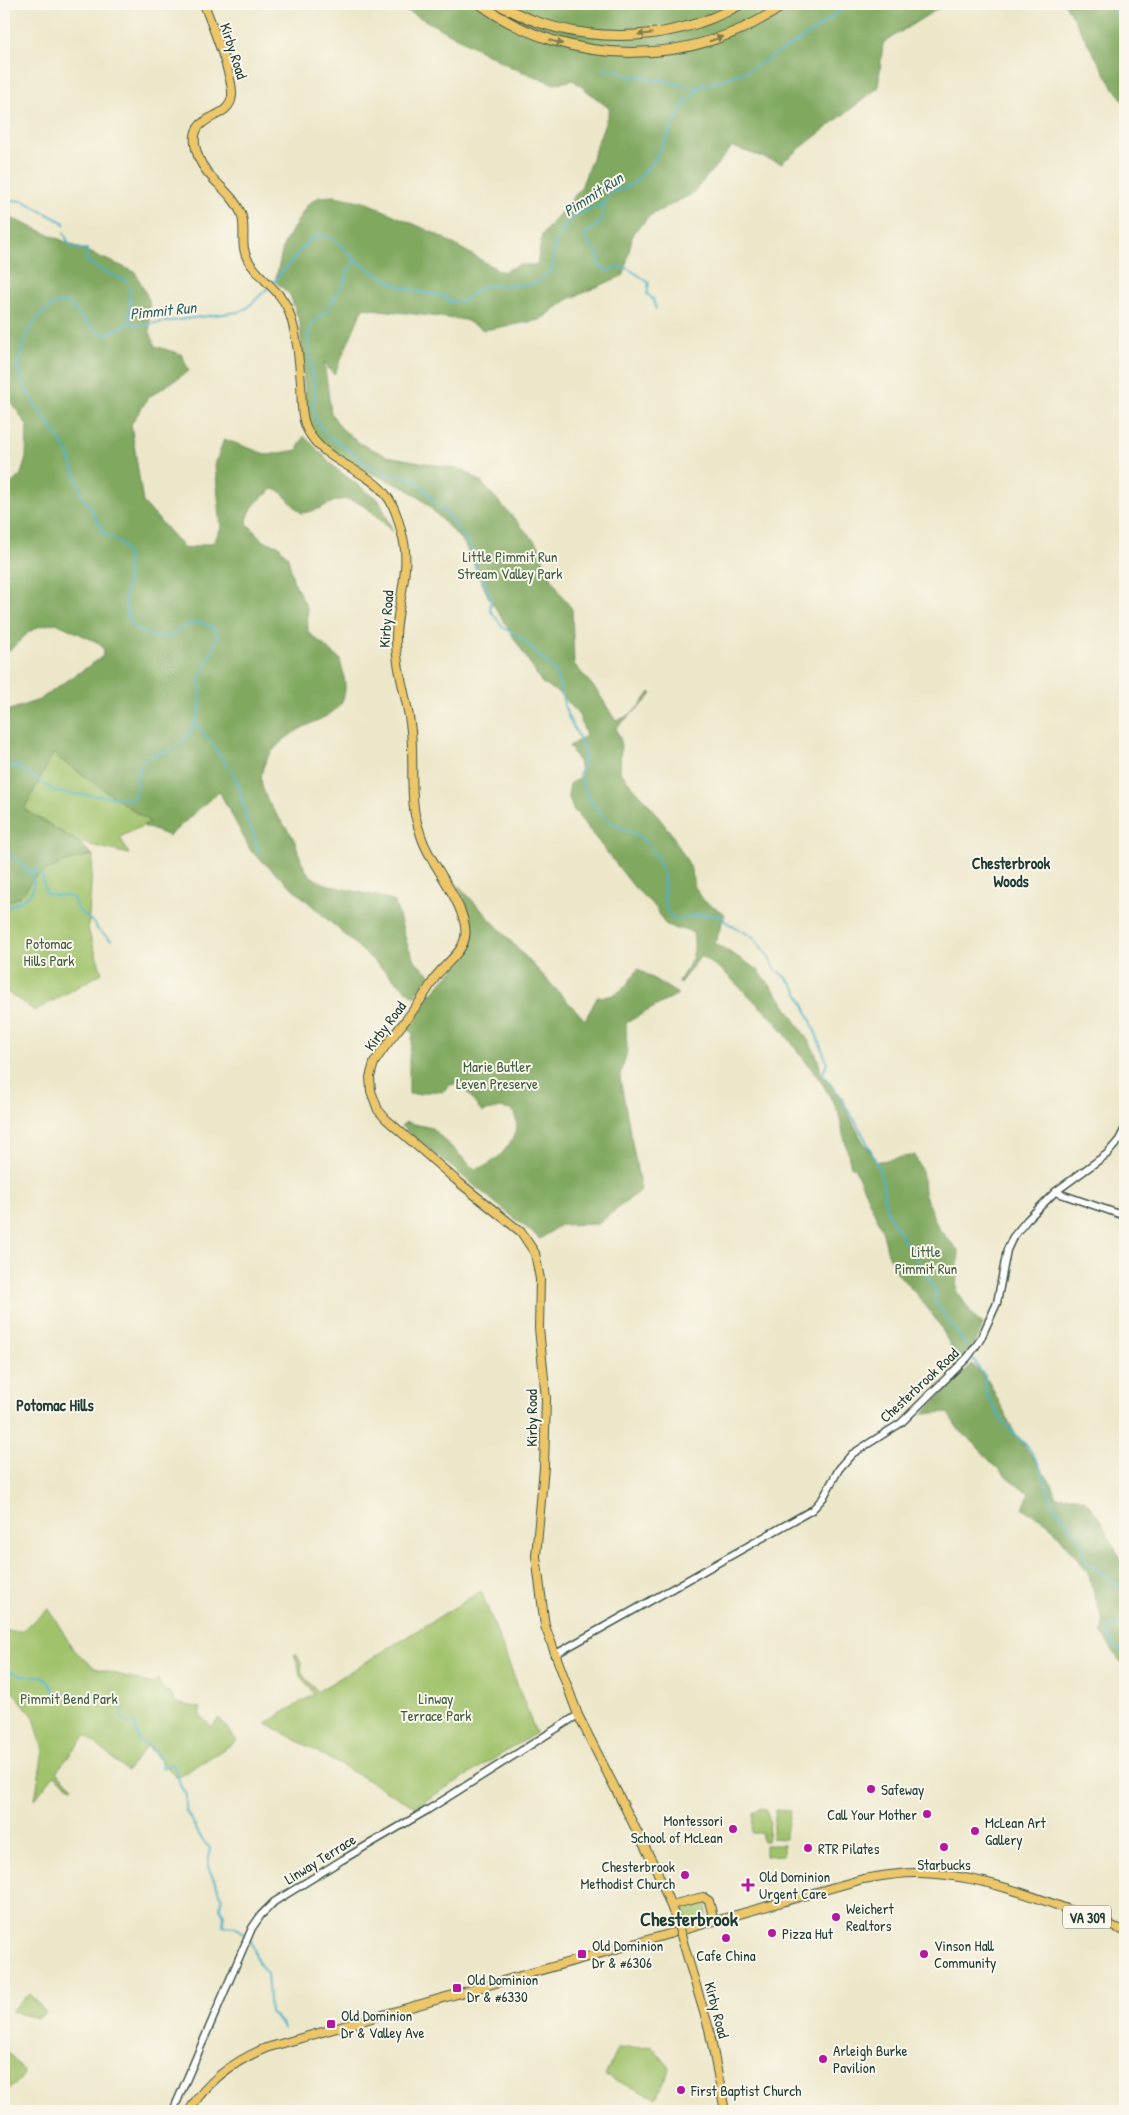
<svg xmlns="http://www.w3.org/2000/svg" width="1129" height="2115" font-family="'Patrick Hand',sans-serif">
<rect width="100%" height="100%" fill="#fbf7ec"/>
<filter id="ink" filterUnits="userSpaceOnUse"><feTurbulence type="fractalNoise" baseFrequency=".02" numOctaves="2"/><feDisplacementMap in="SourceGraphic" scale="10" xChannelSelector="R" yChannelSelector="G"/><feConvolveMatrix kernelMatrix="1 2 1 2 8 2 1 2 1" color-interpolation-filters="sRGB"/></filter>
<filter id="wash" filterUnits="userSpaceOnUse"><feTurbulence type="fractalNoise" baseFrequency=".0096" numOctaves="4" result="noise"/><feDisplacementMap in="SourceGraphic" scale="20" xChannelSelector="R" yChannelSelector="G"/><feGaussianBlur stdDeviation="1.12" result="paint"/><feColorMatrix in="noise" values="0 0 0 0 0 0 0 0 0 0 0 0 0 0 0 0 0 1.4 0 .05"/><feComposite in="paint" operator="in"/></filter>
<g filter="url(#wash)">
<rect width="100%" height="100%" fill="#ede7ca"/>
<path fill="#a0c26b" stroke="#608050" d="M53 754 150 822 120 837 129 854 78 842 24 809Z
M93 855 88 929 102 973 35 1011 4 990V902C28 897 22 889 37 876 47 868 80 856 93 855Z
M481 1591 536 1733 415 1807 266 1723 314 1694 300 1676 298 1664 294 1654H296L301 1663 302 1674 317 1692Z
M49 1609 73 1649 95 1668 153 1684 158 1679 163 1690 169 1691 176 1703 200 1708V1716L212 1727 219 1718 237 1741 177 1778 147 1746 127 1771 86 1735 56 1772 73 1787 72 1788 54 1775 35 1799 43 1751 34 1717 14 1693 4 1688V1631H21Z
M761 1808 766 1809 770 1823 767 1841H762V1833H752L753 1813Z
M776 1810 790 1811 785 1839 772 1838Z
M765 1845H783V1855L765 1856Z
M703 1901 706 1904V1917L684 1926 681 1916V1906Z
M30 1994 46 2013 38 2018 13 2012 12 2010Z
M652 2046 670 2068 656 2098 605 2076 617 2049Z
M4 2047 24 2071 23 2077 4 2094Z"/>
<path fill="#80a85f" stroke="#50724a" d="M395 4H945L883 43 878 88 781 163 732 147 692 194 651 215 633 233 624 275 567 300 540 320 484 330 465 320 363 308 334 375 324 362 331 413 341 428 361 444 387 456 464 470 480 481 539 546 546 568 562 596 572 609 574 664 598 692 615 720C630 719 642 704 650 692L652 694 645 702 616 728 621 741 620 772 646 801 671 833 690 866 695 887 704 901 725 914 715 943 757 969 782 1000 811 1045 818 1059 821 1073 842 1097 847 1111 862 1140 874 1156 875 1162 915 1155 923 1175 924 1193 938 1228 959 1251 956 1290 975 1318 983 1324C978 1340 969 1354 956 1366L955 1355 940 1325 918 1296 898 1274 888 1254 882 1230 854 1167H851L838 1111 822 1083 775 1021 723 971 701 956 679 984 678 982C690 965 697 955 693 933L685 929H676L665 924 656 908 634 887 573 809 568 795 570 784 582 776 579 762 569 746 586 736 579 715 561 694 542 683 488 596 464 543 426 503 407 489 355 466 327 450 315 438 306 413 300 323 290 295 275 281 284 244 307 205 319 197 335 196 365 202 436 234 502 272 519 265H537L542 235 581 188 610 109 573 80 555 84 513 68Z
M1065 4H1125V103L1113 87Z
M4 215 135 272 149 300 150 332 155 346 181 354 189 371 149 397 131 424 143 502 185 549 214 542 221 528 215 465 224 439 268 455 297 450 304 436 339 471 380 501 393 532C377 518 357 491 333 502 322 507 314 512 301 513L280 491 273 489C261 498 248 507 247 523L263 541 278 545 288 557 293 580 307 608 308 632 340 659C343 673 349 690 341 703 334 715 317 720 306 726 283 737 254 761 263 789 268 806 281 820 291 834 302 852 298 871 319 881 344 892 371 892 395 902L408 947 416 962 430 974 414 997 251 851 219 791 169 836 143 826 150 822 53 754 24 809 78 842 93 855C80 856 47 868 37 876 22 889 28 897 4 902V712L39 700 102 657 104 650 99 643 56 623 40 626 29 632 4 656V491L21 474 26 458 27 425 4 392Z
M457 884 585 1020 598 996C618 1000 628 983 638 969L678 994 626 1023 627 1051 620 1078 641 1190 598 1224 560 1225 540 1239 401 1126 406 1122 432 1128 474 1169C492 1168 512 1146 516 1129 518 1122 515 1116 512 1110L500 1108 482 1112C473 1103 469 1091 459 1083L450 1085 442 1092C427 1089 423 1096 409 1094V1057L413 1034 407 1027C417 1012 428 997 440 984 446 977 453 971 458 964 475 939 473 908 457 884Z
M972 1364 989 1382 1013 1430 1051 1483 1056 1497 1072 1496 1084 1500 1097 1514 1125 1568V1666L1119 1660 1102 1634 1103 1622 1087 1571 1047 1522 1023 1509 1029 1493 1008 1478 990 1461 975 1444 958 1429 947 1412 922 1414Z"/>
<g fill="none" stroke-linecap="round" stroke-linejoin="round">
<path stroke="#4bb2c9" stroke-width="2" d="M1110 4 1115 9 1117 15 1122 17 1125 16
M604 69 617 70 628 77 641 76 653 80H664L692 88 698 87
M4 188H5L7 193
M10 200 23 201 64 223V225
M604 203 602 221 585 234C587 246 591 247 599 254L598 264 607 271C624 261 635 273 649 283L647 294 653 299 656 309
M64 233 70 246 79 249H87L86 260 102 271 127 281
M356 260 347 272 346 280 327 310 315 320 309 329 308 340 315 393 313 408 317 421 324 433 356 455 364 463 389 475 414 478 452 521 469 544 474 561 491 597 490 610 504 628 520 637 553 669C561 682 561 696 566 711 573 731 594 752 579 773 584 794 600 818 619 827 630 832 641 835 648 845 654 853 660 863 663 872 668 890 657 910 677 920L696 915H713L723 918 726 922 753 937 768 956 775 969 788 979 796 989 807 1011 827 1062 823 1074C846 1104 867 1137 880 1172 885 1185 882 1201 888 1213 902 1240 920 1265 936 1290L934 1300 965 1344
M271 285 311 238C333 229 342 248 356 260 365 267 378 275 389 281 405 290 426 294 445 296L449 302 464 301 483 286 526 285 537 282 552 270 556 241 563 232 565 225 576 215 600 205 612 192 627 187 638 179 652 163 665 141 682 107 700 87 749 70 810 34 848 4
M130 287V322
M197 723 234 775 240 789 241 799 245 807 246 821 253 832 259 855
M4 767 17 766 56 792 131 799 136 793 137 778 140 767 148 757 157 753 166 752 181 743 190 733 200 711 201 691 200 679 218 636C212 621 196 620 182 627 178 630 174 634 170 636 158 641 142 634 134 626 109 598 152 549 105 535L90 507 83 498 68 452 32 400 20 377 17 365 29 329 40 315 54 304 68 302 90 326 104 335 130 323 141 325 238 312 247 308 268 288
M4 849C19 862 51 882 22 900 16 903 10 906 4 909
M30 872 35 870 42 875 46 893C55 898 64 893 73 898L77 909 96 925 97 929 111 940
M973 1359 979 1369 985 1376 986 1393 1003 1422 1028 1447 1039 1464 1054 1507 1078 1536 1083 1548V1556L1088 1564 1125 1590
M1125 1624 1110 1627 1107 1633 1113 1645 1125 1653
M4 1670 25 1676H42L51 1685 56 1695 69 1693 83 1698 99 1693 121 1704 123 1709 120 1715 126 1723H135L139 1741C158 1749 157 1750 163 1768L172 1764 174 1765 181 1787 186 1795V1811L203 1841 210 1848 208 1867 222 1897 220 1908 224 1915 223 1926 235 1927 244 1934
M251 1941 258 1962 267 1974 270 2012 283 2025 284 2029"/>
</g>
</g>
<g filter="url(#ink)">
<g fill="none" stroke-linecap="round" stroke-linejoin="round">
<g stroke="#3e564a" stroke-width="9">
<path id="minor" d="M1055 1192 1125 1216
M554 1655 812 1510 823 1498 839 1469 852 1454 901 1423 968 1357 980 1340 997 1303 1007 1250 1013 1237 1027 1220 1055 1192 1107 1154 1119 1140 1125 1128
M173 2111 252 1928 261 1915 274 1902 342 1860 426 1811 578 1715"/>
</g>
<g stroke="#3e564a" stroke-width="10">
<path id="major" d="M204 4C211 23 234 78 232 96 229 124 182 110 198 156 206 179 232 191 241 213 247 229 239 245 248 260 259 279 282 291 289 312 297 334 299 360 301 383 302 401 300 421 311 436 329 463 367 470 386 495 395 506 399 522 402 534 412 567 397 603 396 636 395 668 408 699 411 731 414 759 410 788 415 815 418 827 421 839 427 850 437 871 470 913 465 937 463 952 446 963 437 975 430 985 424 996 417 1005 403 1025 386 1043 374 1063L370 1077 371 1091 378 1110 386 1119 456 1180 521 1232 535 1253 540 1279 539 1328 546 1399 544 1467 536 1556 545 1626 578 1715 657 1871 676 1919
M671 1905 703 1897 709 1901 714 1921
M683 1942 709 2029 725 2111
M189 2111C207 2081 234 2061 266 2048L863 1879C882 1876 901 1872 920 1873 992 1875 1059 1907 1125 1931"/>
</g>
<g stroke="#3e564a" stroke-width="11">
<path id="highway" d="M480 4C570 69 695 68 785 4
M498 4C572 46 667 46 741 4"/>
</g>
<use href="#minor" stroke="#fff" stroke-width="6"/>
<use href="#major" stroke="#ecc669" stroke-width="8"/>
<use href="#highway" stroke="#ecc669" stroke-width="9"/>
<g stroke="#3e564a" stroke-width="10" stroke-linecap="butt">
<path id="major-bridge" d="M676 1919 683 1942"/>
</g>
<use href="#major-bridge" stroke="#ecc669" stroke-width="8"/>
</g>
<defs><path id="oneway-solid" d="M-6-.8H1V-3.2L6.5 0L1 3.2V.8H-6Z" transform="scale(1.25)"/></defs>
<g fill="#7b7b4c">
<use href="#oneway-solid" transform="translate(645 34) rotate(174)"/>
<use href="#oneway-solid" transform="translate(716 39) rotate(-19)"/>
<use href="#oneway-solid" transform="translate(556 42) rotate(16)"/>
</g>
</g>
<g fill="#b5179e" stroke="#fbf7ec" stroke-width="2">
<circle cx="871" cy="1789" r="5"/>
<circle cx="927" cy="1814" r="5"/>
<circle cx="733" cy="1829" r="5"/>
<circle cx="975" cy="1831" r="5"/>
<circle cx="944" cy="1847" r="5"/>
<circle cx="808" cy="1848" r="5"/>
<circle cx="685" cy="1875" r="5"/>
<path d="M745.5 1877.5h5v5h5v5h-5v5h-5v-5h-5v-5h5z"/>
<circle cx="836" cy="1917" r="5"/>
<circle cx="772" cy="1933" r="5"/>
<circle cx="726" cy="1938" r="5"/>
<rect x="577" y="1949" width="10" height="10" rx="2.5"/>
<circle cx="924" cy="1954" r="5"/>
<rect x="452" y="1983" width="10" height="10" rx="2.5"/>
<rect x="326" y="2019" width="10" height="10" rx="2.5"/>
<circle cx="823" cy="2059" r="5"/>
<circle cx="681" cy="2090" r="5"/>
</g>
<g text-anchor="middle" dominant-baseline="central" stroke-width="4" stroke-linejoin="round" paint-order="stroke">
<rect fill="#fbf7ec" stroke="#61756b" stroke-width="1" x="1063" y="1905.5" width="48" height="23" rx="4"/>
<g font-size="14" font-weight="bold" fill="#1f3d34">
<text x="1087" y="1917">VA 309</text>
</g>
<g font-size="15" fill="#1f3d34" stroke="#fbf7ec">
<text transform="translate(234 51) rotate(72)">Kirby Road</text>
<text transform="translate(386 619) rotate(-86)">Kirby Road</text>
<text transform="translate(385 1026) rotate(-53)">Kirby Road</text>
<text transform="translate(919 1385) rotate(-43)">Chesterbrook Road</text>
<text transform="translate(531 1418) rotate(-90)">Kirby Road</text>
<text transform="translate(320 1859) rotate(-32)">Linway Terrace</text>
<text transform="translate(717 2010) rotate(75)">Kirby Road</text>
</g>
<g font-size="15" fill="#3f5e42" stroke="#fbf7ec">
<text x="510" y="556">Little Pimmit Run<tspan x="510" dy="17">Stream Valley Park</tspan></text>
<text x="49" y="943">Potomac<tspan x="49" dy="17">Hills Park</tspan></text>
<text x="497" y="1066">Marie Butler<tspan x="497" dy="17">Leven Preserve</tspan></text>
<text x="926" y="1251">Little<tspan x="926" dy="17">Pimmit Run</tspan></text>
<text x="69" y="1698">Pimmit Bend Park</text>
<text x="436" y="1698">Linway<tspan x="436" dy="17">Terrace Park</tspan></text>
</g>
<g font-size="15" fill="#1f3d34" stroke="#fbf7ec" text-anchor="start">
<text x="881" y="1789">Safeway</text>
<text x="917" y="1814" text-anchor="end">Call Your Mother</text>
<text x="723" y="1820" text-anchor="end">Montessori<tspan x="723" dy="17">School of McLean</tspan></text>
<text x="985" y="1822">McLean Art<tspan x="985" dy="17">Gallery</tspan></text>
<text x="818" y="1848">RTR Pilates</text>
<text x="944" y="1864" text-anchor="middle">Starbucks</text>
<text x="675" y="1866" text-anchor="end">Chesterbrook<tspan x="675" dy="17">Methodist Church</tspan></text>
<text x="759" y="1876">Old Dominion<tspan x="759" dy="17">Urgent Care</tspan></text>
<text x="846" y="1908">Weichert<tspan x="846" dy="17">Realtors</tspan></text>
<text x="782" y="1933">Pizza Hut</text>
<text x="592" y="1945">Old Dominion<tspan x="592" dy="17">Dr &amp; #6306</tspan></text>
<text x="934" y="1945">Vinson Hall<tspan x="934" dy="17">Community</tspan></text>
<text x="726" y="1955" text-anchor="middle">Cafe China</text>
<text x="467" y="1979">Old Dominion<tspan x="467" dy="17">Dr &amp; #6330</tspan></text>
<text x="341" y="2015">Old Dominion<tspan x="341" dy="17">Dr &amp; Valley Ave</tspan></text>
<text x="833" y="2050">Arleigh Burke<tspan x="833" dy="17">Pavilion</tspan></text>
<text x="691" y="2090">First Baptist Church</text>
</g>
<g font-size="16" font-style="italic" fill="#2c6061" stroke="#fbf7ec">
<text transform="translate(593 194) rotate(-33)">Pimmit Run</text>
<text transform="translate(163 310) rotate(-6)">Pimmit Run</text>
</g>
<g font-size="16" font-weight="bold" fill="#1f3d34" stroke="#fbf7ec">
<text x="1011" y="863">Chesterbrook<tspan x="1011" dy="18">Woods</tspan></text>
<text x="55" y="1405">Potomac Hills</text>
</g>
<g font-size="20" font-weight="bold" fill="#1f3d34" stroke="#fbf7ec">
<text x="689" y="1918">Chesterbrook</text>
</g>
</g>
<rect width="1129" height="2115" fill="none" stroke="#fbf7ec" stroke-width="20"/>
</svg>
